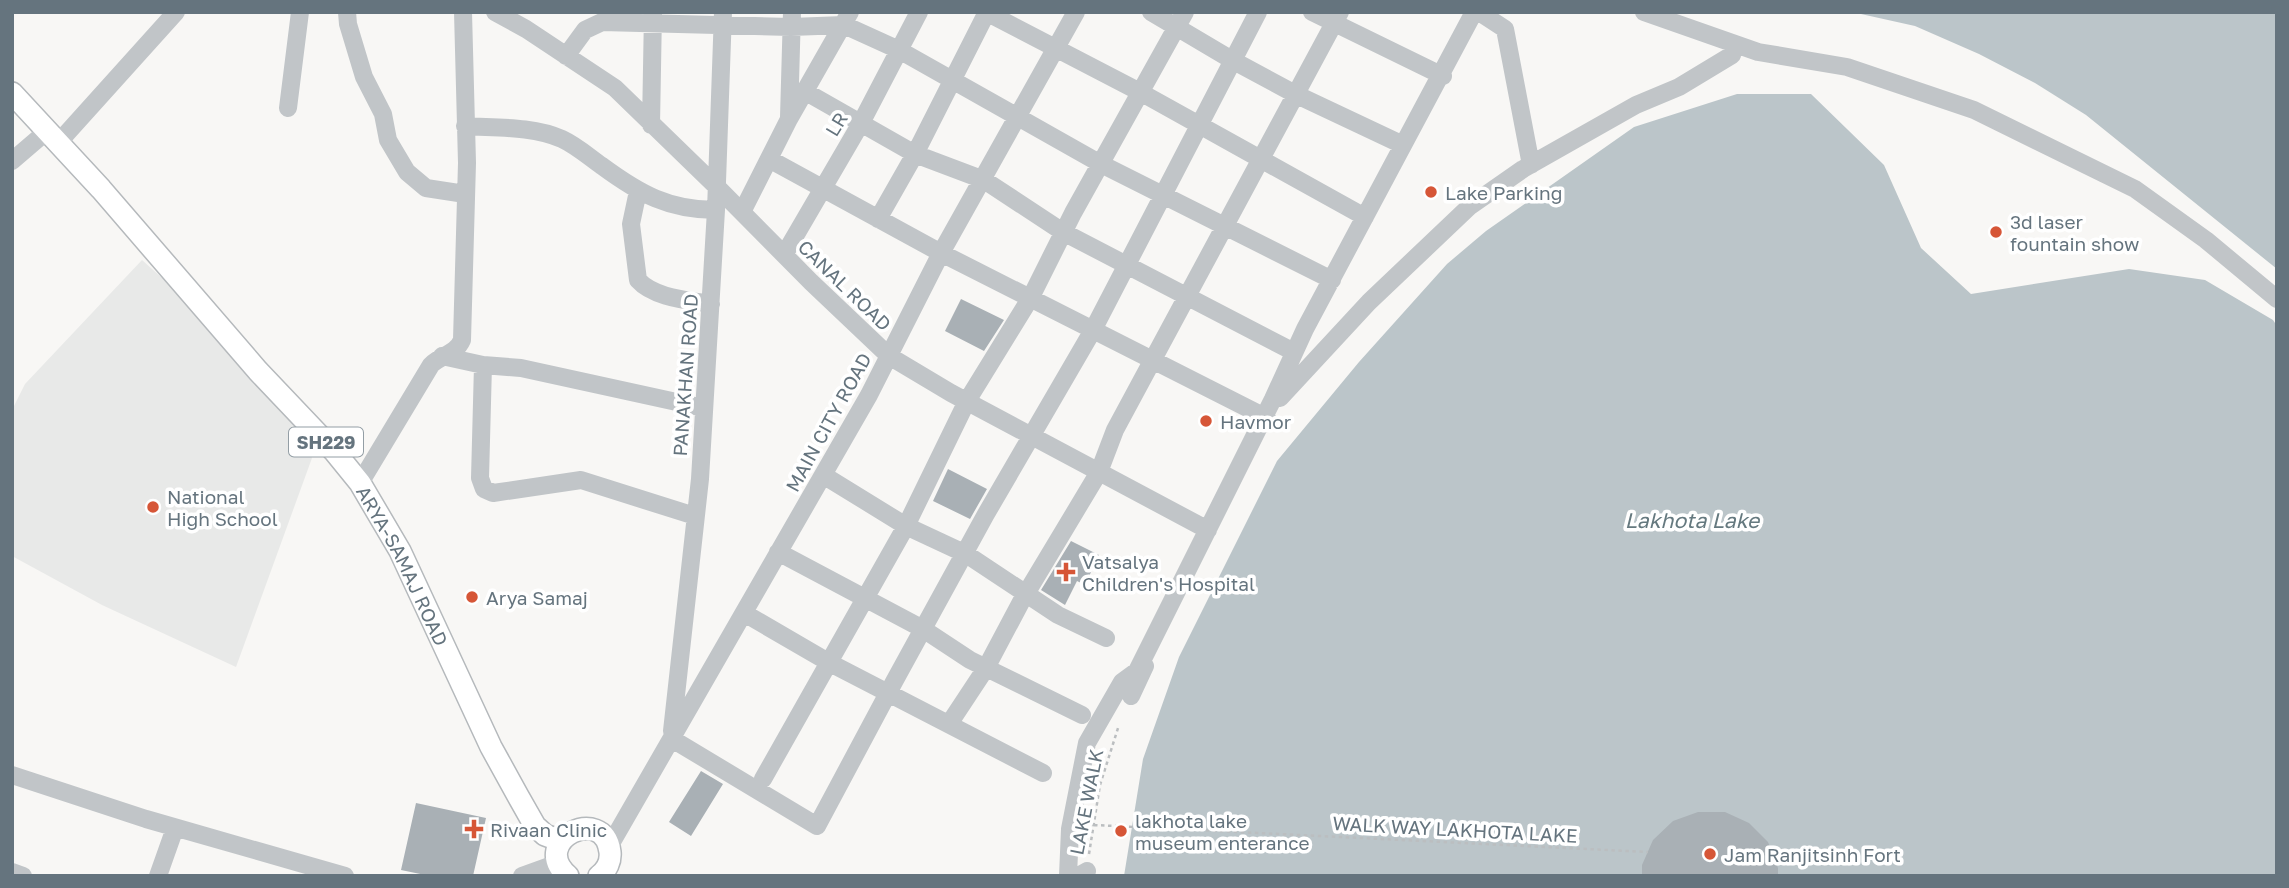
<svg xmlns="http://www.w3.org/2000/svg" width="2289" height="888" font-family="'Golos Text',sans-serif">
<rect width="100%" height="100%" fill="#f8f7f5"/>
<path fill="#e8e9e8" d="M142 260 258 364 312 458 236 667 102 605 12 556V410L25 384Z"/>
<path fill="#bbc5c9" d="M1852 12H2277V269L2086 115 2035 83 1979 54 1915 26Z
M1737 94H1811L1884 165 1921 248 1971 294 2129 269 2205 280 2273 320 2277 326V876H1124L1143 759 1179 657 1277 461 1359 362 1447 264 1486 231 1634 127Z"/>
<path fill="#a9b0b5" d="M961 299 1004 320 984 351 945 331Z
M948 469 987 489 970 519 933 501Z
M1071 541 1099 555 1085 585 1077 581 1065 605 1041 590Z
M701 771 723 784 691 836 669 822Z
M416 803 486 818 473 876H430L401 870Z
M1698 812H1725L1749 823 1768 842 1778 868V876H1642V865L1653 840 1673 821Z"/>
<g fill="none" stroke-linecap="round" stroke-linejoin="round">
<g stroke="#b5b9bc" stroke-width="24">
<g id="major">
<path id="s1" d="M12 93 101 189 258 371 334 451 360 483 400 551 491 747 518 796 535 826 545 835 561 841"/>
<path d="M568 876C528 841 604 803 610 852 611 861 607 870 599 876"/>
</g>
</g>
<path stroke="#bbbec0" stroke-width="2.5" stroke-dasharray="3.5 3.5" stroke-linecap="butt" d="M1094 825 1648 852
M1089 854 1100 785 1119 725"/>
<path stroke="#c1c5c8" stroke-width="18" d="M347 12 348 24 364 77 383 114 388 140 407 172 426 188 465 194
M495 12 526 29 615 88 717 187 811 282 889 356 951 393 1208 530
M986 12 1140 92 1365 217
M1151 12 1232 60 1297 95 1403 145
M1312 12 1443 76
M1479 12 1505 29 1531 165
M1644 12 1758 52 1847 67 1974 110 2135 189 2206 240 2277 299
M566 56 585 30 602 22 791 27 844 25 899 50 1101 164 1332 280
M806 92 915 154 984 180 1063 232 1294 352
M288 108 300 12
M789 117 792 12
M651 125 653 12
M465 126C496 128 533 126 562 139 577 146 589 157 602 166 640 194 669 210 716 210
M58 143 176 12
M769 159 941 253 1267 418
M12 161 47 131
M638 191 631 224 638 280C654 298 688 300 711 304
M742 212 789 119 850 12
M878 219 915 154 987 12
M784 255 861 123 919 12
M442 356 483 365 521 368 704 408
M483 365 480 478 484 489 493 493 581 480 695 516
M1280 398 1369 302 1470 206 1523 169 1636 105 1679 87 1732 55
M823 475 906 526 966 554 1058 615 1106 638
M360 483 431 365C441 355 456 354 462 340L467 163 463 12
M778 552 923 629 970 660 1082 715
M744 613 830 663 1043 773
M1131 696 1145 666
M949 724 986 668 1021 602 1099 472 1115 430 1340 12
M672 731 700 479 716 210 723 12
M672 739 817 826 895 680 986 514 1093 330 1258 12
M12 775 146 819 345 876
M763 779 906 526 967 401 1031 297 1073 213 1185 12
M609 847 869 395 941 253 1076 12
M12 872 23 876
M158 876 175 828
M522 876 558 863
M1068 876 1070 829 1087 743 1122 682 1137 671 1273 399 1305 329 1474 12
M1078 876 1087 871"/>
<use href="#major" stroke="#fff" stroke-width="21"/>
</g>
<g fill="#d65637" stroke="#fff" stroke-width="2.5">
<circle cx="1431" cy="192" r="7"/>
<circle cx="1996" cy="232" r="7"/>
<circle cx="1206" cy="421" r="7"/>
<circle cx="153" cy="507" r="7"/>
<path d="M1062.5 561.5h7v7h7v7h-7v7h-7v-7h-7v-7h7z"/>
<circle cx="472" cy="597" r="7"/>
<path d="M470.5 818.5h7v7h7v7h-7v7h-7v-7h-7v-7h7z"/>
<circle cx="1121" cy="831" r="7"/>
<circle cx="1710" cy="854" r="7"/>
</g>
<g text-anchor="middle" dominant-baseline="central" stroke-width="7" stroke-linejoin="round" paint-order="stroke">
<rect fill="#fff" stroke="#939ea5" stroke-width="2" x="289" y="427.5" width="74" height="29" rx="5"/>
<g font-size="18" font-weight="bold" fill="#65747e">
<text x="326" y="442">SH229</text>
</g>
<g font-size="19" fill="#65747e" stroke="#fff">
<text transform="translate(836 124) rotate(-59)">LR</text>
<text transform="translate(845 285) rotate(44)">CANAL ROAD</text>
<text transform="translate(685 375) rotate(-86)">PANAKHAN ROAD</text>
<text transform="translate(828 422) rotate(-61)">MAIN CITY ROAD</text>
<text stroke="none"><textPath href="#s1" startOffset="616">ARYA-SAMAJ ROAD</textPath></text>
<text transform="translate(1086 802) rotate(-79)">LAKE WALK</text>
<text transform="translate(1455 829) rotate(3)">WALK WAY LAKHOTA LAKE</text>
</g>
<g font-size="19" fill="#65747e" stroke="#fff" text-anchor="start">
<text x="1445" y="192">Lake Parking</text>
<text x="2010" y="221">3d laser<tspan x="2010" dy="22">fountain show</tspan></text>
<text x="1220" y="421">Havmor</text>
<text x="167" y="496">National<tspan x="167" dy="22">High School</tspan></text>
<text x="1082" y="561">Vatsalya<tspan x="1082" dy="22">Children's Hospital</tspan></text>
<text x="486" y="597">Arya Samaj</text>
<text x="1135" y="820">lakhota lake<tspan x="1135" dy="22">museum enterance</tspan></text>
<text x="490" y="829">Rivaan Clinic</text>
<text x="1724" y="854">Jam Ranjitsinh Fort</text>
</g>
<g font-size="21" font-style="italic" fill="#65797f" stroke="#fff">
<text x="1692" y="520">Lakhota Lake</text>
</g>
</g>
<rect width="2289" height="888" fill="none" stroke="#65747e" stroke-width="28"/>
</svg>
